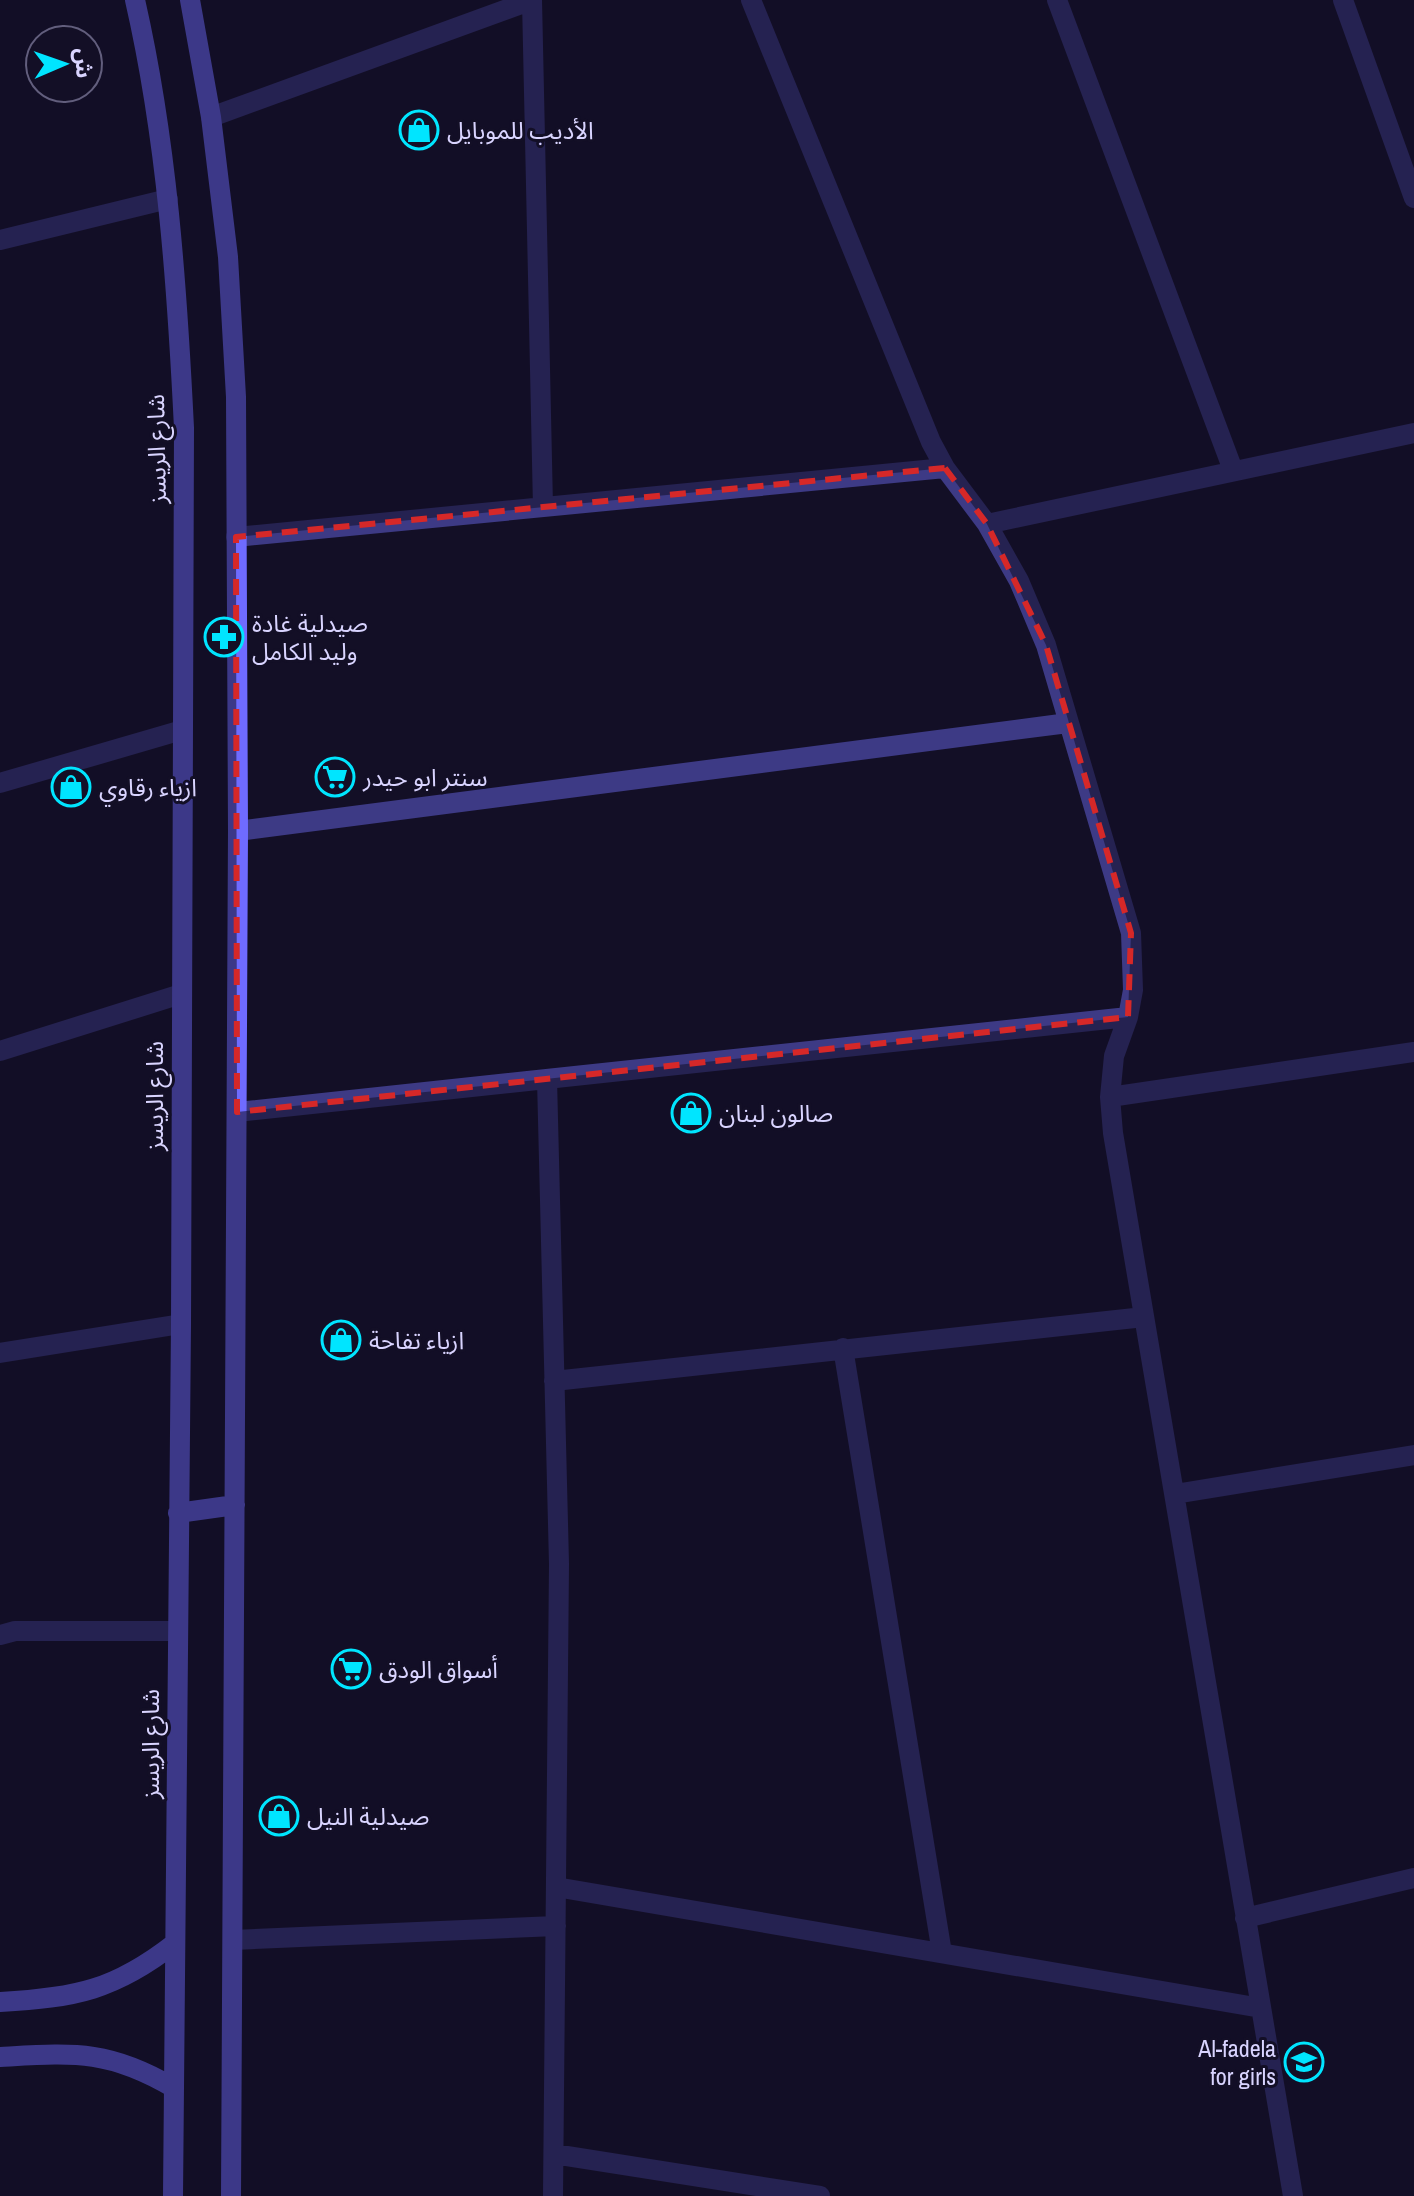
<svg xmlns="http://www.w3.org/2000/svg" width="1414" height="2196" font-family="'Archivo Narrow','Noto Sans Arabic',sans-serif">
<rect width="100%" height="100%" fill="#130f26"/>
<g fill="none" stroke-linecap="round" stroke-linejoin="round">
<path stroke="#3d3a85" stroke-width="20" d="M532 0 543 507
M751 0 931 442 945 468 987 524 1019 581 1046 645 1131 933 1133 990 1128 1017 1114 1056 1110 1097 1113 1133 1293 2196
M1057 0 1233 470
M1343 0 1414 198
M211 117 532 0
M0 240 168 199
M987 524 1414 433
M236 537 945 468
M0 783 182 730
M238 831 1068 723
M0 1051 181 994
M547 1079 559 1564 553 2196
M1110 1097 1414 1052
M237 1112 1128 1017
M843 1348 942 1953
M0 1353 181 1324
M554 1381 1144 1317
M1175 1494 1414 1455
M0 1635 15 1631H177
M556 1887 1261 2008
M1245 1918 1414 1878
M233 1940 556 1926
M554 2154 820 2196"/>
<path stroke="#6f6bff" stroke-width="20" d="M135 0C167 140 177 285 184 428L181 1324 173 2196
M190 0 211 117 228 257 236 397 238 831 231 2196
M178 1513 235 1505
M0 2002C75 1998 115 1990 175 1943
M0 2057C73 2053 108 2049 174 2088"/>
</g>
<path d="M0 0H1414V2196H0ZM945 468 987 524 1046 645 1131 933 1128 1017 237 1112 236 537Z" fill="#130f26" fill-opacity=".55" fill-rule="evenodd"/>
<path fill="none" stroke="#d62828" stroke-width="6" stroke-dasharray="16 10" stroke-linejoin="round" d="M945 468 987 524 1046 645 1131 933 1128 1017 237 1112 236 537Z"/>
<defs>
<g id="shop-ring" transform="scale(2)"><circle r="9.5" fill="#130f26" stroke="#00e5ff" stroke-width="1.5"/><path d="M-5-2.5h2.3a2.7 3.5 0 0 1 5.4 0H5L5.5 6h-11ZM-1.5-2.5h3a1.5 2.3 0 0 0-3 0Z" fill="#00e5ff"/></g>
<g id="pharmacy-ring" transform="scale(2)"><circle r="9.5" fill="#130f26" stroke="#00e5ff" stroke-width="1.5"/><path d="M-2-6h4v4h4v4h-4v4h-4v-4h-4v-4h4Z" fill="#00e5ff"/></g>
<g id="supermarket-ring" transform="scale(2)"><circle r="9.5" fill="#130f26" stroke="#00e5ff" stroke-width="1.5"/><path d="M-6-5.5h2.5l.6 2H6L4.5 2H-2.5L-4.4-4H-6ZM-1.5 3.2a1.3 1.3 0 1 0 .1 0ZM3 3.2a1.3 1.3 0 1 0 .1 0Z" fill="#00e5ff"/></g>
<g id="school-ring" transform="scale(2)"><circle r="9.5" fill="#130f26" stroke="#00e5ff" stroke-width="1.5"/><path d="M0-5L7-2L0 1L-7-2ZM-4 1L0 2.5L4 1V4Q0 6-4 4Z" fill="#00e5ff"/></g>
</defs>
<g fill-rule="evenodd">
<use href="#shop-ring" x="419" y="130"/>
<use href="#pharmacy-ring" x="224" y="637"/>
<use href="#supermarket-ring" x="335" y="777"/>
<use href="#shop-ring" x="71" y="787"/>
<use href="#shop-ring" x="691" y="1113"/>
<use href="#shop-ring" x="341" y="1340"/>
<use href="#supermarket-ring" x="351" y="1669"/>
<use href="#shop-ring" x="279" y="1816"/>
<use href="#school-ring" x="1304" y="2062"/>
</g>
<g text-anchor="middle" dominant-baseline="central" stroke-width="6" stroke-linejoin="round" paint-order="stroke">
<g font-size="24" fill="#d9d4ff" stroke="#130f26" text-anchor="start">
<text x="447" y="130">الأديب للموبايل</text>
<text x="252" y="623">صيدلية غادة<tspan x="252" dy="28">وليد الكامل</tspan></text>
<text x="363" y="777">سنتر ابو حيدر</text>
<text x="99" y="787">ازياء رقاوي</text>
<text x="719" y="1113">صالون لبنان</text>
<text x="369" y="1340">ازياء تفاحة</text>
<text x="379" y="1669">أسواق الودق</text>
<text x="307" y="1816">صيدلية النيل</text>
<text x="1276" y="2048" text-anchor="end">Al-fadela<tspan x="1276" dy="28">for girls</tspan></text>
</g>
<g font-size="24" fill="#d9d4ff" stroke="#130f26">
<text transform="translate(156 449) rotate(-91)">شارع الريسز</text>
<text transform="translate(154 1096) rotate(-90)">شارع الريسز</text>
<text transform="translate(150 1744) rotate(-90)">شارع الريسز</text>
</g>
</g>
<g transform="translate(64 64) rotate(88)"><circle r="38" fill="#130f26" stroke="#625e7d" stroke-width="2"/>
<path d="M0-6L14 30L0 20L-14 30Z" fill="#00e5ff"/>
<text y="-12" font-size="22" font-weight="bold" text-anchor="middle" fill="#d9d4ff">ش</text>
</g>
</svg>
